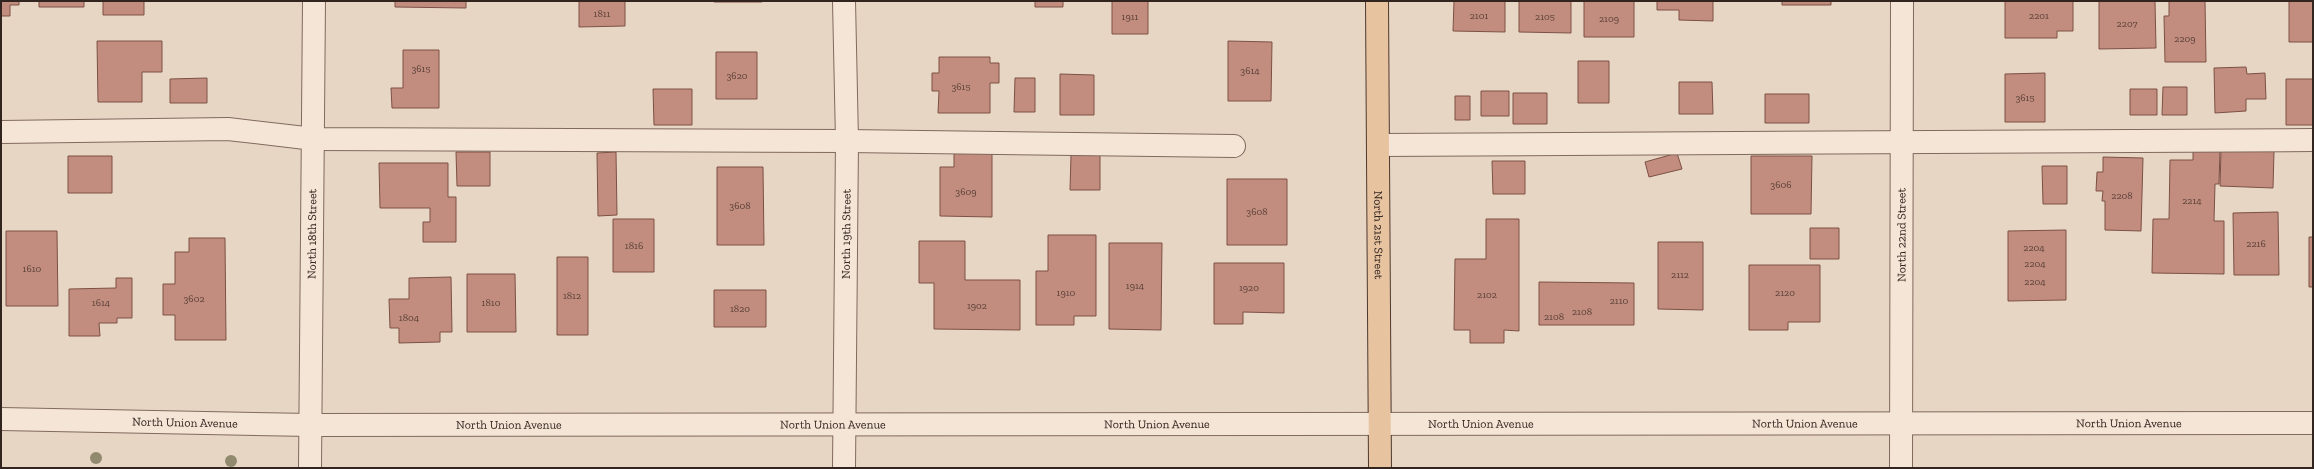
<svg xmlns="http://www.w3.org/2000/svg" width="2314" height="469" font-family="'Zilla Slab',serif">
<rect width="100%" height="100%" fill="#e8d6c4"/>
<path fill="#c28d7e" stroke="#7c5145" d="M1 1H19V5H10V16H1Z
M39 1H84V7H39Z
M103 1H154H144V15H103Z
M395 1H466V8L395 7Z
M579 1H625V26L579 27Z
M714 1H762V2H714Z
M1035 1H1063V7H1035Z
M1112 1H1148V34H1112Z
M1454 1H1505V32L1453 31Z
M1519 1H1571V33L1519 32Z
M1584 1H1634V37H1584Z
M1657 1H1713V21L1679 20V10H1657Z
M1782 1H1831V5H1782Z
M2005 1H2073V31H2057V38H2005Z
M2099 1H2155L2156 48 2099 49Z
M2169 1H2205L2206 62H2165L2164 16H2169Z
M2289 1H2313V42H2289Z
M97 41H162V72H142V102H98Z
M1228 41 1272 42 1271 101H1228Z
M403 50H439V108H392L391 88H403Z
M716 52H757V99H716Z
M939 57H990V63H999V83H990V113H938L939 91H932V73H939Z
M1578 61H1609V103H1578Z
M2246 67 2247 74 2265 73 2266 99H2246V111L2215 113 2214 68Z
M2045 73V122H2005V74Z
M1060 74 1094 75V115H1060Z
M207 78V103H170V79Z
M1015 78H1035V112H1014Z
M2286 79H2313V125H2286Z
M1679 82H1712L1713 114H1679Z
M2163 87H2187V115H2162Z
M653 89H692V125H654Z
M2130 89H2157V115H2130Z
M1481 91H1509V116H1481Z
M1513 93H1547V124H1513Z
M1765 94H1809V123H1765Z
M1455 96H1470V120H1455Z
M954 149 992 150V217L940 216V167H954Z
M2193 150H2220L2219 184H2215L2214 221H2224V274L2152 273 2153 219H2169L2170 160H2193Z
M2221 150 2274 151 2273 188 2220 186Z
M456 152H490V186H457Z
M616 152 617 215 598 216 597 153Z
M1677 153 1682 169 1649 177 1645 162Z
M1071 155H1100V190H1070Z
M68 156H112V193H68Z
M1751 156H1812L1811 214H1751Z
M2103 157 2143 158 2141 231 2105 230V201H2102L2103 191H2096L2097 172H2103Z
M1492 161H1525V194H1493Z
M379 163H448V197H456V242H423V222H430V208H380Z
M2042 166H2067V204H2043Z
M717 167H763L764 245H717Z
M1227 179H1287V245H1227Z
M2278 212 2279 275H2234L2233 213Z
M613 219H654V272H613Z
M1486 219H1519V331L1504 330V343H1470V330H1454L1455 259H1486Z
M1810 228H1839V259H1810Z
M2066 230V300L2008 301V231Z
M6 231H57L58 306H6Z
M1048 235H1096V316H1074V325H1036V271H1048Z
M2309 237H2313V287H2309Z
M189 238H225L226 340H175V315H163V284H175V252H189Z
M919 241H965V280H1020V330L934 329V283H919Z
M1658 242H1703V310L1658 309Z
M1109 243H1162L1161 330 1109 329Z
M557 257H588V335H557Z
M1214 263H1284V313L1243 312V324H1214Z
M1749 265H1820V322H1788V330H1749Z
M467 274H515L516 332H467Z
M451 277 452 332H440V342L399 343V328H390L389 299H409V278Z
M116 278H132V318H117V323H99L100 336H69V289L116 288Z
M1539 282 1634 283V325H1539Z
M714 290H766V327H714Z"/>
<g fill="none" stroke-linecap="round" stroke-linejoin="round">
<g stroke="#80695d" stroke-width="24">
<g id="minor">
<path d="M1 132 228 129 314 139 847 141 1234 146"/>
<path d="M1378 145 2313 140"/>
<path id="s1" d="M1 419 311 425 2313 423"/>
<path id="s2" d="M310 468 314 1"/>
<path id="s3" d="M844 468 847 141 844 1"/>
<path id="s4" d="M1901 468 1902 1"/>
</g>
</g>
<g stroke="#4e3930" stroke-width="24">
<g id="major">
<path id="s5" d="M1377 1 1380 468"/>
</g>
</g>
<use href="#minor" stroke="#f4e5d6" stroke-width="22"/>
<use href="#major" stroke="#e7c3a0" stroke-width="22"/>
</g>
<g fill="#918a6e">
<circle cx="96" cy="458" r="6"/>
<circle cx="231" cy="461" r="6"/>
</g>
<g text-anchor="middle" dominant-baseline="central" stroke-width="3" stroke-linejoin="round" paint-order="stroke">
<g font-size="10" fill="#563e37">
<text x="602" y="14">1811</text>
<text x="1479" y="16">2101</text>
<text x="2039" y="16">2201</text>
<text x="1130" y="17">1911</text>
<text x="1545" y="17">2105</text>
<text x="1609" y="19">2109</text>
<text x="2127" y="24">2207</text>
<text x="2185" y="39">2209</text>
<text x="421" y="69">3615</text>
<text x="1250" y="71">3614</text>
<text x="737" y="76">3620</text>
<text x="961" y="87">3615</text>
<text x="2025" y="98">3615</text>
<text x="1781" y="185">3606</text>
<text x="966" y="192">3609</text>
<text x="2122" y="196">2208</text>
<text x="2192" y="201">2214</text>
<text x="740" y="206">3608</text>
<text x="1257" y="212">3608</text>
<text x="2256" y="244">2216</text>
<text x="634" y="246">1816</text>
<text x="2034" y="248">2204</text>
<text x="2035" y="264">2204</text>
<text x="32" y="269">1610</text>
<text x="1680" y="275">2112</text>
<text x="2035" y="282">2204</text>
<text x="1135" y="286">1914</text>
<text x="1249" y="288">1920</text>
<text x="1066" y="293">1910</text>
<text x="1785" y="293">2120</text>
<text x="1487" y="295">2102</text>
<text x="572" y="296">1812</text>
<text x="194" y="299">3602</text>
<text x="1619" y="301">2110</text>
<text x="101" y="303">1614</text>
<text x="491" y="303">1810</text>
<text x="977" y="306">1902</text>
<text x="740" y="309">1820</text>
<text x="1582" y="312">2108</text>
<text x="1554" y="317">2108</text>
<text x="409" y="318">1804</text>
</g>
<g font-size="12" fill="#32241f" stroke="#f0e2d2">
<text stroke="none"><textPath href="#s3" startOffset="234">North 19th Street</textPath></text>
<text stroke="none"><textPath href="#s5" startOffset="234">North 21st Street</textPath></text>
<text stroke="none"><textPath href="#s2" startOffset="234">North 18th Street</textPath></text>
<text stroke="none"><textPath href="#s4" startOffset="233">North 22nd Street</textPath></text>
<text stroke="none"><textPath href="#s1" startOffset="184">North Union Avenue</textPath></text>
<text stroke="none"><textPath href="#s1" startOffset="1804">North Union Avenue</textPath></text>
<text stroke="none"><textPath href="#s1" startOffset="2128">North Union Avenue</textPath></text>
<text stroke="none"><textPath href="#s1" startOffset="1480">North Union Avenue</textPath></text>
<text stroke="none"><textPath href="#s1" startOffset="1156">North Union Avenue</textPath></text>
<text stroke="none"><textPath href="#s1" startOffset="508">North Union Avenue</textPath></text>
<text stroke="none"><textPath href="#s1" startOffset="832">North Union Avenue</textPath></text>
</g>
</g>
<rect width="2314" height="469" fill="none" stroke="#32241f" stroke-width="4"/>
</svg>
